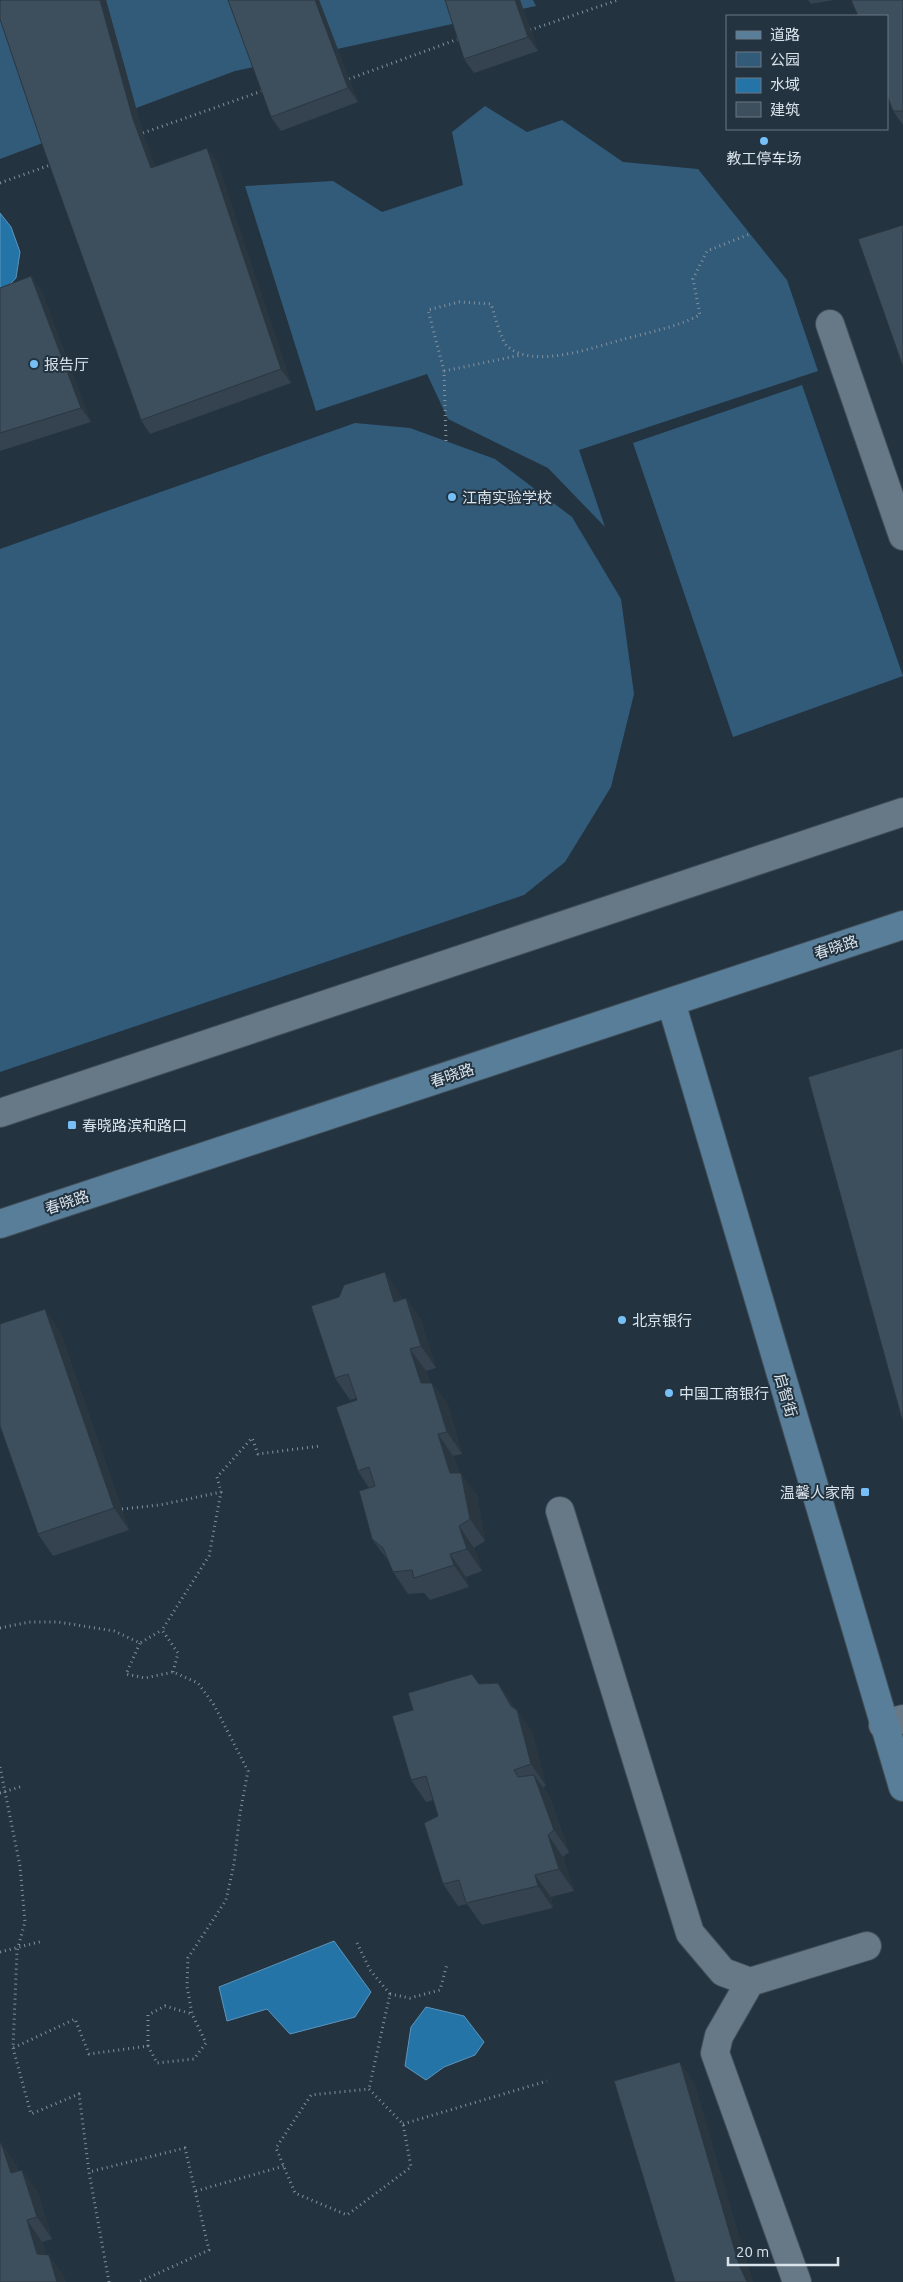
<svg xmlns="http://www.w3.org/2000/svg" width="903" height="2282" font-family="Ubuntu,'Noto Sans SC',sans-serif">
<rect width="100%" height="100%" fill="#233340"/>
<path fill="#325b7a" d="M0 0H533L536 6 235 71 0 159Z
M485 106 527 132 562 120 623 162 698 169 787 280 818 371 579 450 605 527 548 468 448 419 427 374 316 411 245 186 333 181 382 212 463 185 452 132Z
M802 385 903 676 733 737 633 443Z
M355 423 410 428 495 459 572 517 621 599 634 694 611 787 565 862 524 895 0 1072V549Z"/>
<path fill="#2574a8" stroke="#5b95bc" d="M0 213 11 227 20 252 16 278 0 295Z
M334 1941 371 1992 355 2017 290 2034 267 2009 227 2021 219 1987Z
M426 2007 464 2016 484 2042 475 2055 444 2067 426 2080 405 2066 411 2027Z"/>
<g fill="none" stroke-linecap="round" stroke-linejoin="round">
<g stroke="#414f59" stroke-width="30">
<path id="street" d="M830 324 903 536
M0 1113 903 812
M560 1511 690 1933 723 1972 750 1982 867 1946
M883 1725 903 1719
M750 1982 719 2036 715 2053 797 2282"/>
</g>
<g stroke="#414f59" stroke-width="30">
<path id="secondary" d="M671 1002 903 1787
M0 1224 903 925"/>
</g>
<path stroke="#84919c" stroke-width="3" stroke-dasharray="1 4" stroke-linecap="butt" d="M530 30 618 0
M349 79 461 38
M143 133 265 90
M0 183 53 164
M444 371 521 355
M446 441 444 371 428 310 459 302 491 304C494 313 501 340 507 346 533 370 595 347 624 339 651 332 676 327 700 315L693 279 707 251 750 234
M122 1509 160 1505 221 1492 217 1477 252 1438 258 1454 320 1446
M0 1628 29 1622H58L114 1631 140 1643 162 1630
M173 1672 178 1653 162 1630 209 1556 221 1492
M0 1767 20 1866 25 1922 17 1951 13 2048 75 2019 89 2054 148 2046 157 2063 194 2059 206 2043 192 2014 187 1986 188 1958 226 1900 234 1864 240 1813 248 1771 214 1705 198 1683 173 1672 145 1678 126 1674 140 1643
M0 1793 23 1786
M357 1943 370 1970 390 1994 369 2089
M0 1952 43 1941
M390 1994 410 1998 440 1990 447 1964
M148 2046V2015L165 2006 192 2014
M13 2048 31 2114 79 2094 89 2172
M369 2089 403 2124 411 2167 347 2215 295 2193 276 2148 311 2095Z
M403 2124 547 2081
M196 2191 284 2166
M109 2282 89 2172 185 2148 209 2250 139 2282"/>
<use href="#street" stroke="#677987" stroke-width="28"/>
<use href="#secondary" stroke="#587e99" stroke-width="28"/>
</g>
<path fill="#34434f" d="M0 0H106L143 133 155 167 217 162 291 383 150 434 141 420Z
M319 0 358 102 281 131 271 117Z
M520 0 538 51 474 73 464 59Z
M808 0H834L811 4Z
M903 0V125L893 111Z
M31 276 41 290 91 422 0 451V288Z
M400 1294 402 1300 406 1298 421 1320 436 1368 426 1371 430 1383H432L448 1405 462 1454 453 1456 459 1473 477 1495 485 1541 474 1548 482 1571 466 1577 469 1587 430 1600 424 1593 408 1594 393 1572 389 1562 372 1539 369 1488 358 1471 357 1400 356 1398 350 1400 335 1378 339 1297Z
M60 1331 129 1530 53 1556 38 1534Z
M498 1683 532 1732 546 1786 543 1787 550 1797 569 1852 563 1857 574 1891 551 1897 553 1908 482 1925 467 1904 458 1906 443 1884 438 1816 434 1800 426 1802 411 1780 413 1710 479 1684Z
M1 2143 16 2165 18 2171 38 2192 52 2239 42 2242 46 2255H49L64 2277 66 2282H0Z"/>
<path fill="#2b3740" d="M100 0H106L143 133 161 182 151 168 133 119Z
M315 0H319L358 102 348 88Z
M515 0H520L538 51 528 37Z
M207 148 217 162 291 383 281 369Z
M31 276 41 290 91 422 81 408Z
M385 1272 400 1294 410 1324 394 1302Z
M406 1298 421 1320 436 1368 421 1346Z
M45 1309 60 1331 129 1530 114 1508Z
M410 1349 426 1371 436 1405 421 1383Z
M432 1383 448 1405 462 1454 447 1432Z
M438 1434 453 1456 465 1494 461 1473 477 1495 485 1541 470 1519 450 1473Z
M459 1526 474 1548 482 1571 467 1549Z
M450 1554 466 1577 469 1587 454 1565Z
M498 1683 532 1732 546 1786 531 1764 511 1706Z
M534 1775 550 1797 569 1852 554 1830Z
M548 1835 563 1857 574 1891 559 1869Z
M535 1875 551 1897 553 1908 538 1886Z
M680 2062 695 2084 753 2282H747L739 2265Z
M1 2143 16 2165 26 2195 11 2173Z
M22 2170 38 2192 52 2239 37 2217Z
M27 2220 42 2242 53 2276 37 2254Z
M49 2255 64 2277 66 2282H57Z"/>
<path fill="#3d4e5c" stroke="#2b3740" d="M0 0H100L133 119 151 168 207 148 281 369 141 420 44 150 0 19Z
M228 0H315L348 88 271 117Z
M445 0H515L528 37 464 59Z
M851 0H903V111H893L887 95V16H858Z
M903 225V367L858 239Z
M31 276 81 408 0 433V288Z
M903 1048V1423L808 1077Z
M385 1272 394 1302 406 1298 421 1346 410 1349 421 1383H432L447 1432 438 1434 450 1473H461L470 1519 459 1526 467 1549 450 1554 454 1565 414 1578 412 1570 393 1572 383 1548 372 1539 359 1491 375 1486 369 1467 358 1471 336 1407 357 1400 348 1374 335 1378 311 1306 339 1297 344 1285Z
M45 1309 114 1508 38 1534 0 1426V1324Z
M472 1674 479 1684 498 1683 511 1706 517 1710 531 1764 514 1770 518 1777 534 1775 554 1830 548 1835 559 1869 535 1875 538 1886 466 1903 459 1880 443 1884 424 1823 438 1816 426 1776 411 1780 392 1716 413 1710 408 1693Z
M680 2062 739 2265 747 2282H675L614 2081Z
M0 2143H1L11 2173 22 2170 37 2217 27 2220 37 2254 49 2255 57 2282H0Z"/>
<g fill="#77c0f7" stroke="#233340" stroke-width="2">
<circle cx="764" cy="141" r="5"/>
<circle cx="34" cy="364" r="5"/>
<circle cx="452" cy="497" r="5"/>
<rect x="67" y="1120" width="10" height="10" rx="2.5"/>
<circle cx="622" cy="1320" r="5"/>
<circle cx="669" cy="1393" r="5"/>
<rect x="860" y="1487" width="10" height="10" rx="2.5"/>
</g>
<g text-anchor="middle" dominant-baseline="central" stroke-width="4" stroke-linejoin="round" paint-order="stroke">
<g font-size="15" fill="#d9e3ec" stroke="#233340" text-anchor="start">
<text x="764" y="158" text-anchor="middle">教工停车场</text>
<text x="44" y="364">报告厅</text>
<text x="462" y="497">江南实验学校</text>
<text x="82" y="1125">春晓路滨和路口</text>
<text x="632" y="1320">北京银行</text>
<text x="679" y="1393">中国工商银行</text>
<text x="855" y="1492" text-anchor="end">温馨人家南</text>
</g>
<g font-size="15" fill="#d9e3ec" stroke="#233340">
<text transform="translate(836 947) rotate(-18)">春晓路</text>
<text transform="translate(452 1075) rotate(-18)">春晓路</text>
<text transform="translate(67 1202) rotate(-18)">春晓路</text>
<text transform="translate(786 1395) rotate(74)">启智街</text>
</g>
</g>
<rect x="726" y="15" width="162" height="115" fill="#233340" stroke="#6c7985"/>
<rect x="736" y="31" width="25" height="8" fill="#587e99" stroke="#6c7985"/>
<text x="770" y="40" font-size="15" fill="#d9e3ec">道路</text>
<rect x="736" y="52" width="25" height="15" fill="#325b7a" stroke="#6c7985"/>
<text x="770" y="65" font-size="15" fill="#d9e3ec">公园</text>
<rect x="736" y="78" width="25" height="15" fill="#2574a8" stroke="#6c7985"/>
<text x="770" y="90" font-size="15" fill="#d9e3ec">水域</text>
<rect x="736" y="102" width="25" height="15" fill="#3d4e5c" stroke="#6c7985"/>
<text x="770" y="115" font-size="15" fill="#d9e3ec">建筑</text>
<path d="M728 2257v8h110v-8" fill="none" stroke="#d9e3ec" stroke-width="2.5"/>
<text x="736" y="2257" font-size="15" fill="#d9e3ec" stroke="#233340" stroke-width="4" paint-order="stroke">20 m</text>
</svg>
